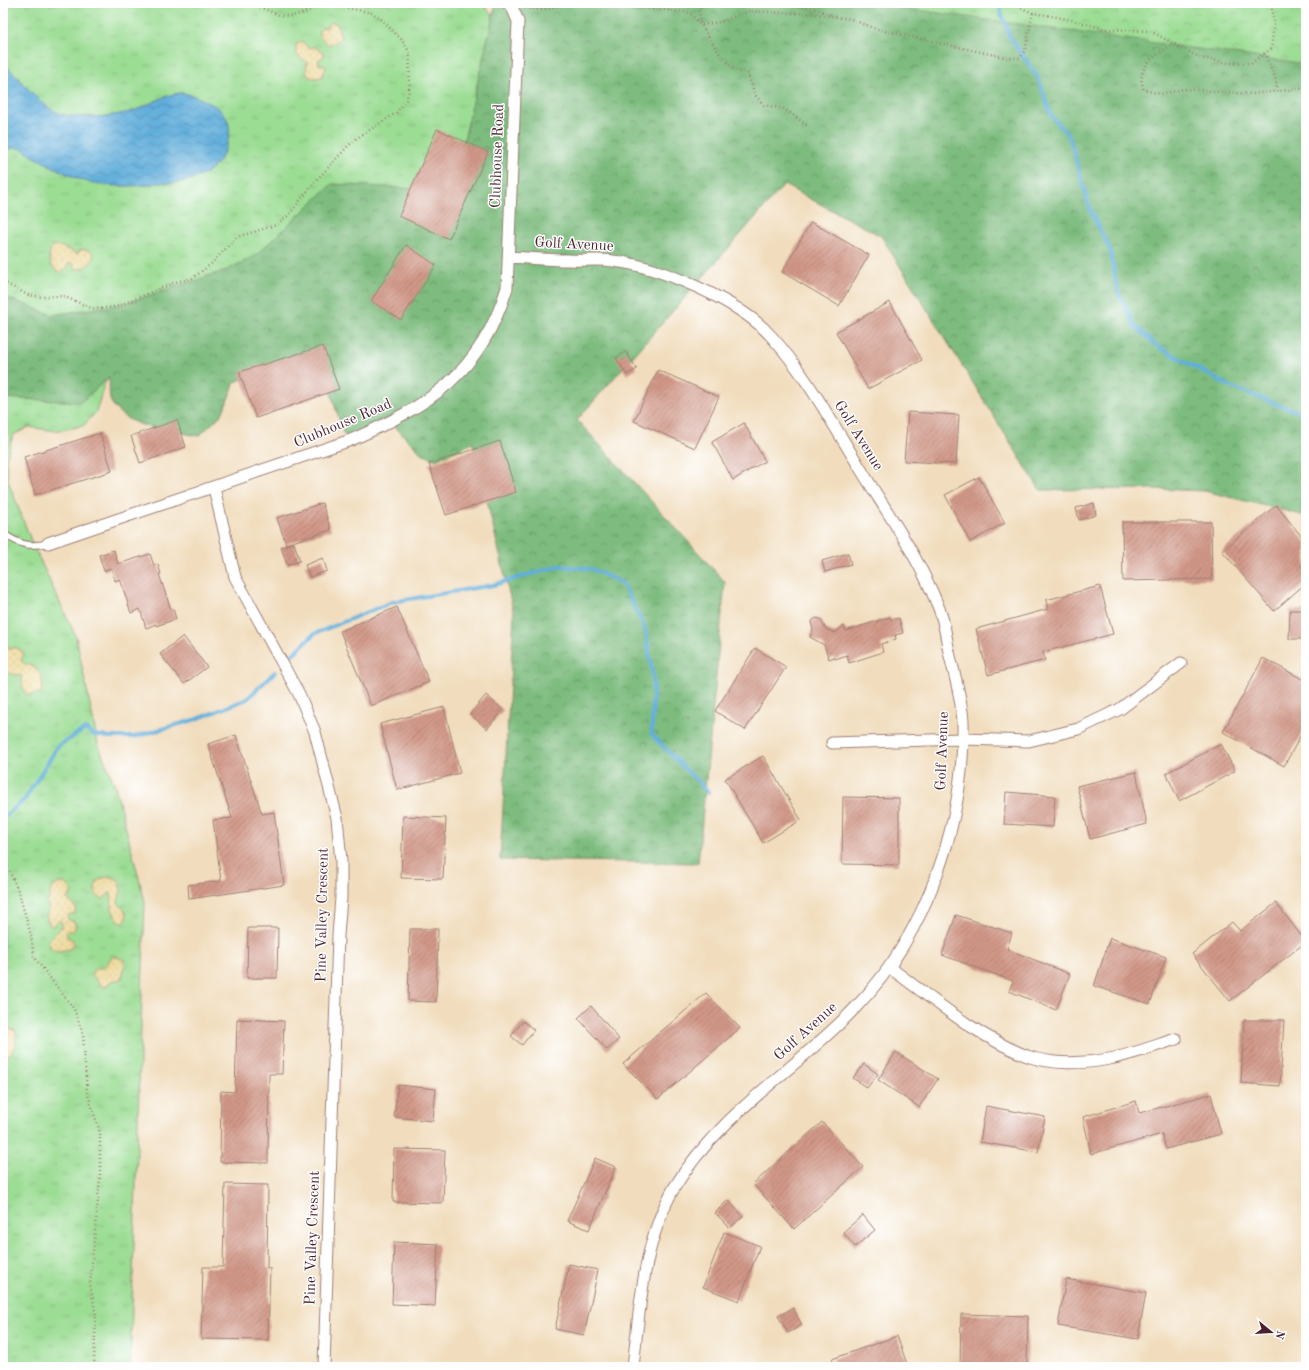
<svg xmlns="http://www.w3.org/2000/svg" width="1309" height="1370" font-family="'Old Standard TT',serif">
<defs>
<pattern id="grass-tufts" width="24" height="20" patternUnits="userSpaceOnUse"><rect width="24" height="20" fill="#9cdd94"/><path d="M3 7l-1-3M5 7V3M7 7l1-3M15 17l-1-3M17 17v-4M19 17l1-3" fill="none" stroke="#88bd80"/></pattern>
<pattern id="forest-crowns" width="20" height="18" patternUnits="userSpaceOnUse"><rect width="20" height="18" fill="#7dbc7e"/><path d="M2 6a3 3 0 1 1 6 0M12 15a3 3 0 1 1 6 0" fill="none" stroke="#689867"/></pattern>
<pattern id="sand-dots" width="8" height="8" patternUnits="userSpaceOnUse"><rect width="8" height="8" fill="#eeda9e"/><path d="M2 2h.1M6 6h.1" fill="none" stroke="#cebb88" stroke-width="1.8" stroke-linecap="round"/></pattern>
<pattern id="park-crowns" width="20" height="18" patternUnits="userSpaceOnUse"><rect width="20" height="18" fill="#9cdd94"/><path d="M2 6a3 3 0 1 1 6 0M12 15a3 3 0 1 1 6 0" fill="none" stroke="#88bd80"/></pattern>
<pattern id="water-waves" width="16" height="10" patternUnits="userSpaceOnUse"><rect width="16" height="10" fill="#61aedb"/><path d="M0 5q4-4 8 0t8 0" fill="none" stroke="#528db2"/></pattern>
<pattern id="building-hatch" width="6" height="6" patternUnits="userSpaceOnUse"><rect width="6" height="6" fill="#d29888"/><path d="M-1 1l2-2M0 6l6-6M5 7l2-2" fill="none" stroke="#ac7b6f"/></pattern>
</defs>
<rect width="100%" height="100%" fill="#fff"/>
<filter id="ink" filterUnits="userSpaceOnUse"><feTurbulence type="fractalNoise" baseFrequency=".025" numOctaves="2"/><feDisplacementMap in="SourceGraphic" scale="8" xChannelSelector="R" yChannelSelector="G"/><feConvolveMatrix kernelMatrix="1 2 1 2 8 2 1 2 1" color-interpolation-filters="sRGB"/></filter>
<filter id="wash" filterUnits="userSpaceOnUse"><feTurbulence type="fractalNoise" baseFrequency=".012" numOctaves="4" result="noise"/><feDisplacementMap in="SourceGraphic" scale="16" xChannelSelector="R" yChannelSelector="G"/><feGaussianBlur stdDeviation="0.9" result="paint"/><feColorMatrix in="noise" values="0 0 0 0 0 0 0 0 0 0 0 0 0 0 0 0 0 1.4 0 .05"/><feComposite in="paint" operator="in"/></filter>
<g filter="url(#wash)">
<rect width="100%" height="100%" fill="#f1ddbd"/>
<path fill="url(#grass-tufts)" stroke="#737e60" d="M3 3H481L498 20 481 170 114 369 104 385 96 412 83 426 56 431 29 427 13 435 6 460 8 481 32 543 76 637 98 744 115 786 145 902 130 1367H3Z"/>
<path fill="url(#forest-crowns)" stroke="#646e54" d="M496 3H1306V516L1205 491 1155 489 1040 490 881 236 784 185 577 420 725 582 698 863 500 860 514 614 473 443 436 460 422 454 393 425 360 438 344 435 327 381 265 370 235 382 222 414 199 436C171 430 126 430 111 402 108 395 110 384 109 377L81 402 3 398V296L52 315 123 304 227 270 256 255 332 184 452 191Z"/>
<path fill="url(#sand-dots)" stroke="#9c7c64" d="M332 22 337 24 341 36 338 41 329 45 319 36V31L323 27 327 28 328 24Z
M302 41 308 48 314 47 323 52 324 57 319 59V65L323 64 326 68 322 77 315 78 309 77 306 72 307 62C299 57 295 56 296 45Z
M56 245 70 250 76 254 82 249 90 251 93 254 94 259 84 268 75 269 73 263 68 264 67 269 58 272C50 265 47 258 51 248Z
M3 645 10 649 15 647 22 651 24 655 21 660C24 665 27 664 32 666 41 670 45 683 41 692L28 696 23 689 21 675C18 674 15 675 12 674 0 672 3 653 3 645Z
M109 876 119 880 121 891 118 902C121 909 132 913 124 922L118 921 112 909 111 893H109L103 899C93 896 94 887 98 880Z
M60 883H64L70 887 72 894 68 897V900C73 905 77 905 75 914H70L67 917 69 920 75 922V929L72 932 69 930 66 933 68 938 72 939 74 943 70 949 60 951 51 949 48 940 61 928 62 923 60 920 52 926 49 925 46 915 49 910 47 902 50 897C49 890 53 886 60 883Z
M112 957H118L125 961 122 979 111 981 106 987H103L91 974 96 968H104Z
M7 1028 15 1030C18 1038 15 1047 11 1054L8 1055 3 1053V1042L6 1041V1038L3 1035V1030Z"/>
<path fill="url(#park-crowns)" stroke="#737e60" d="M867 3H1306V64Z"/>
<path fill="url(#water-waves)" stroke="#566683" d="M3 63C20 78 43 110 64 115 88 119 113 117 136 110 151 104 165 94 181 93 188 93 195 96 201 99 218 106 232 115 229 136 227 147 222 159 213 168 202 178 183 183 168 183 161 182 154 184 147 185 123 187 99 187 76 178 60 171 43 162 28 153 25 151 24 149 20 148 14 147 9 149 3 152Z"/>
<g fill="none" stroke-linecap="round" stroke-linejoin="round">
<path stroke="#61aedb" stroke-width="4" d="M1004 3 1000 10 1010 37 1038 78 1051 115 1069 136 1090 209 1110 250 1118 293 1135 326 1157 346 1231 387 1306 415
M291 656 314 634 392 602 493 585 559 566 592 569 622 583 645 628 653 676 652 735 708 792
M3 818 25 799 58 746 85 729 94 735 108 737H134L197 719 247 699 275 672"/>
</g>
<g id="blocks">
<path fill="url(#building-hatch)" d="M437 129 488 152 449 239 399 216Z
M811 222 869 255 839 306 782 272Z
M406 245 436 265 401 320 371 301Z
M890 302 922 360 868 389 836 332Z
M323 346 339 389 256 418 239 372Z
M626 352 637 369 627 375 616 358Z
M658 370 719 397 695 448 634 421Z
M908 412 959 415 956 464 904 461Z
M177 420 186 447 140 463 131 436Z
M744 423 765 461 733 480 712 442Z
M100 433 112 471 35 495 24 457Z
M500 441 516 492 446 515 429 464Z
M979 477 1005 523 970 542 945 495Z
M322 503 331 530 286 544 277 518Z
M1094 503 1096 515 1079 520 1076 508Z
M1276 505 1306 542V583L1274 611 1222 551Z
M1122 522H1211L1212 579 1123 581Z
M294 543 300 561 287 565 281 547Z
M114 550 118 564 150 554 154 566 158 564 161 574H159L171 610 173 609 176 619 156 626V624L146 628 140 609 131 613 120 579 115 581 111 568 104 571 99 555Z
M848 553 851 564 825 572 822 561Z
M323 558 327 571 310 577 305 565Z
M1100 586 1113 634 1043 652 1045 660 988 675 976 629 1048 609 1046 600Z
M397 607 429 682 371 706 340 631Z
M1290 610H1306V639H1289Z
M890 617 891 620 899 618 903 633 895 635 896 639 881 644 883 652 849 663 847 655 835 659 834 657 829 659 824 645 810 637 813 629 811 623 813 620 816 618 820 619 826 629 835 633 844 626 846 631Z
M183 636 207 667 184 684 160 654Z
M755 648 786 667 745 730 715 711Z
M1263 658 1306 681V726L1284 766 1223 732Z
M486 695 503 710 487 729 470 714Z
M444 707 460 773 397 790 380 724Z
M236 735 262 814 274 812 284 885 189 899 188 885 221 881 213 820 232 818 208 744Z
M1221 744 1235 771 1179 801 1166 773Z
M763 756 801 820 763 843 725 779Z
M1136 772 1147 824 1090 839 1077 786Z
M1006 792 1055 796 1053 827 1004 824Z
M843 797 899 798V865L842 864Z
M403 816 446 818 443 879 401 878Z
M1276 903 1306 942 1230 1001 1192 954 1232 922 1240 931Z
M956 915 1012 933 1007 949 1070 974 1056 1010 1009 991 1013 981 942 955Z
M248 928H278L277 978H247Z
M410 929H438L436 1002 408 1001Z
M1110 938 1166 957 1150 1004 1094 986Z
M706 993 740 1028 658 1099 623 1064Z
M591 1006 619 1039 607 1050 578 1018Z
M237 1019 284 1021 282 1074H269L268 1163 220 1162 221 1091 235 1092Z
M1244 1020H1284L1280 1086 1241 1083Z
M523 1021 534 1030 522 1045 511 1036Z
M896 1052 938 1079 919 1107 878 1080Z
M864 1064 878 1074 867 1088 853 1078Z
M398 1085 436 1089 433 1121 394 1117Z
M1211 1094 1221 1134 1166 1149 1162 1134 1091 1154 1083 1117 1136 1101 1139 1113Z
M986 1106 1045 1117 1038 1152 980 1142Z
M822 1122 863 1167 794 1229 753 1184Z
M394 1149 445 1150 443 1203 393 1202Z
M595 1158 616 1167 589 1230 567 1221Z
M225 1184 268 1185 267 1268H270L268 1340 201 1339 203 1267H223Z
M728 1200 743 1216 730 1228 715 1213Z
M863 1215 875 1230 855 1247 843 1232Z
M724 1232 760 1246 739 1301 703 1287Z
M394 1242 438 1244 435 1306 392 1304Z
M569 1264 598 1270 584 1335 555 1329Z
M1066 1279 1146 1293 1138 1339 1058 1326Z
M793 1308 802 1325 788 1333 778 1316Z
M961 1314 1028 1316 1027 1367H960Z
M897 1336 908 1367H835L832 1359Z"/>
</g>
</g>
<g filter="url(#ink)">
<use href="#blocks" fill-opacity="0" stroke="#9e7e74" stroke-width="1"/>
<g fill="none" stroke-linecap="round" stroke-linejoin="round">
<g stroke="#9e7e74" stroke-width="8">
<path id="service" d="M3 533C18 544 29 548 48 543"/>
</g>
<g stroke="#9e7e74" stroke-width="13">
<path id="minor" d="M509 257C529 258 549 260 568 260 583 261 598 259 613 261 659 266 740 301 771 336 804 372 828 416 854 458 883 507 917 553 938 606 945 621 946 640 950 656 955 677 962 700 963 722 965 822 927 933 857 1006 798 1069 719 1113 674 1188 643 1242 640 1306 633 1367
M214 488 235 577 299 694 315 732 337 818 341 861V898L338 935 324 1367
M48 543 351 440C429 405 480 375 507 288L518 21 512 7 507 3
M832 743 962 739 1029 741 1078 729 1120 709 1181 663
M889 967C933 999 976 1036 1027 1056 1052 1065 1084 1064 1109 1059 1131 1055 1154 1046 1176 1039"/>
</g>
<path stroke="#9e7e74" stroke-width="2.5" stroke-dasharray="1 3" stroke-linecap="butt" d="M702 3 699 11 701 25 721 56 733 69 748 74 755 95 764 105 785 109 809 127
M775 3 816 9 831 15
M1010 3 1033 13 1068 19 1106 29 1150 31 1201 58 1228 63H1251L1271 49 1274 24 1271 3
M525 8 541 10 573 3 689 12 701 25 720 22 749 11 816 14 851 19 876 29 1008 58H1020L1025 50 1033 13
M1175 44C1157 53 1134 67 1144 90L1161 94 1183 89 1252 94 1306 88
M1264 53 1275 77 1278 92
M3 282 28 295 43 297 63 296 91 308 101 309 118 306 176 282 193 278 211 264 237 237 276 225 289 215 313 184 348 146 357 138 396 113 406 100 409 91 410 53 402 40 380 18 372 13 330 4 320 6 301 14 290 16 279 15 252 4 206 3
M3 867 9 870 19 893 31 935 34 957 74 1009 83 1034 87 1092 100 1132V1177L90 1284 96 1316 94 1359 95 1367"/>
<use href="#service" stroke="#fff" stroke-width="5.5"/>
<use href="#minor" stroke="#fff" stroke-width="11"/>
</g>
</g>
<g text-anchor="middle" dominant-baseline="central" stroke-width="3" stroke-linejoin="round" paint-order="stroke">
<g font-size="15" fill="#4a1f2b" stroke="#fff">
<text transform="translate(498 156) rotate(-88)">Clubhouse Road</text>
<text transform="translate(574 245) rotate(3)">Golf Avenue</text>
<text transform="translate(343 424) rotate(-23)">Clubhouse Road</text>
<text transform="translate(858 436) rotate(58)">Golf Avenue</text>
<text transform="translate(943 751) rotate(-88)">Golf Avenue</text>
<text transform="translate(323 915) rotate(-89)">Pine Valley Crescent</text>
<text transform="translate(806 1032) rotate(-42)">Golf Avenue</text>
<text transform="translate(313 1238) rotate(-88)">Pine Valley Crescent</text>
</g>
</g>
<rect width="1309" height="1370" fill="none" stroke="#fff" stroke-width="16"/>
<g transform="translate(1271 1332) rotate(108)" stroke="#ffffff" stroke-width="3" paint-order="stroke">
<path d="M0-3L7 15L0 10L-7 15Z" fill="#4a1f2b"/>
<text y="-6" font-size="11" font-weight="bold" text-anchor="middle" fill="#4a1f2b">N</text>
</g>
</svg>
